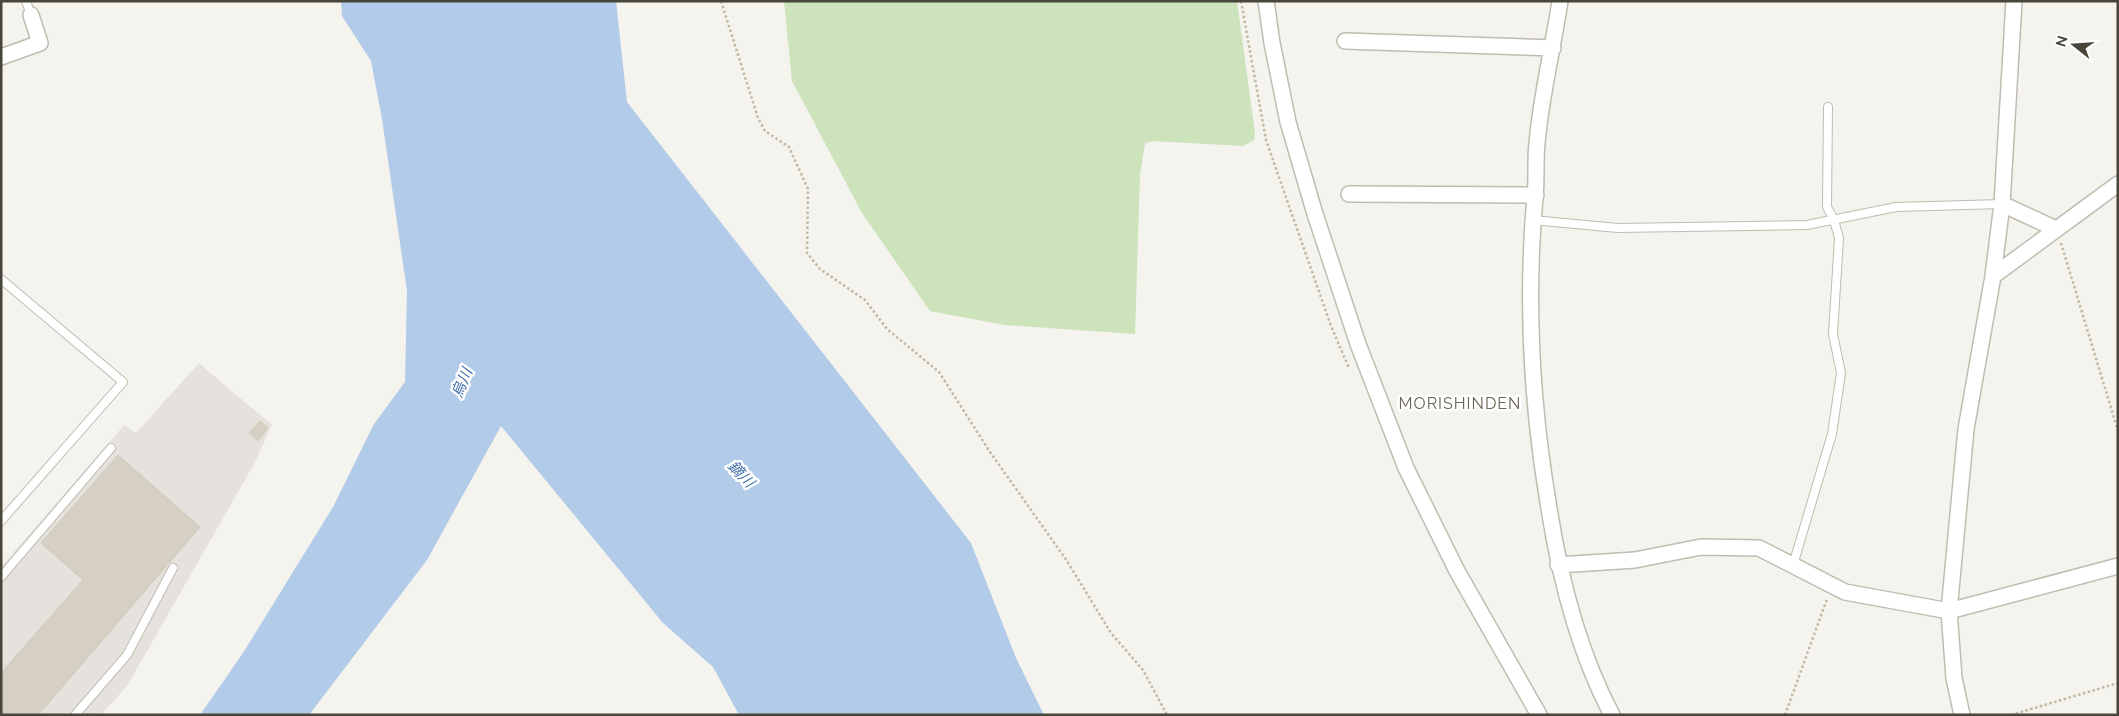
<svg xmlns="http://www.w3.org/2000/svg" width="2119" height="716" font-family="Raleway,'Noto Sans JP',sans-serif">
<rect width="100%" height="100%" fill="#f4f3ed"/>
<path fill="#e5e2de" d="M199 363 272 425 254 464 127 686 101 715H1V567L124 425 136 433Z"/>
<path fill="#cce3bb" d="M784 1H1237L1255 134 1254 140 1243 146 1153 141 1145 143 1140 175 1135 334 1004 325 930 311 862 213 792 81Z"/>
<path fill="#b1cbe9" d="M341 1H616L627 102 971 543 1016 658 1044 715H739L713 667 663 623 501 426 427 560 309 715H200L243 653 333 507 374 424 405 382 407 291 382 119 371 61 342 16Z"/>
<path fill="#d5d0c3" stroke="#cfc9b7" d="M260 421 268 428 258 441 249 433Z
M118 455 200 527 38 715H1V673L83 580 41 543Z"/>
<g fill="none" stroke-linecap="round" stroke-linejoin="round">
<g stroke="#bfbcb0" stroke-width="10">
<path id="lane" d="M26 1 31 15
M1532 220 1618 228 1807 225 1896 207 2002 204
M1 279 123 382 1 521
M1793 565 1832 434 1841 373 1833 334 1839 238 1834 220 1827 207 1828 107
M1 577 111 448
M75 715 127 655 173 568"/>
</g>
<g stroke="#bfbcb0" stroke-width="18">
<path id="street" d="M1266 1 1272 43 1288 122 1315 214 1358 344 1406 468 1457 571 1539 715
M1560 1C1553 48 1541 96 1537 143 1535 161 1537 179 1535 196 1526 298 1531 401 1548 502 1559 575 1577 649 1612 715
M1345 41 1553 48
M1 57 40 43 31 15
M1349 194 1536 195
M2002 204 2056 229
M1993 276 2118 184
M1558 565 1635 560 1701 547 1759 548 1845 592 1949 611 2118 566
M1962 715 1954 678 1949 611 1966 429 1993 276 2002 204 2014 1"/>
</g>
<path stroke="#bfb9a3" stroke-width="2.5" stroke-dasharray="2.5 2.5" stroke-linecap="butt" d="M721 1 758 118 765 131 789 147 808 189 807 253 820 269 865 300 887 329 939 372 990 452 1067 561 1111 633 1143 670 1167 715
M1241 1 1266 140 1331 326 1349 368
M2061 243 2118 431
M1785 715 1827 599
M2011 715 2118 683"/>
<use href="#lane" stroke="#fff" stroke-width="8"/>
<use href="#street" stroke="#fff" stroke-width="15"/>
</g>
<g text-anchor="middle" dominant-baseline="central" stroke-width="5" stroke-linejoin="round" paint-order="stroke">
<g font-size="15" font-style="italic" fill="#3f6ea9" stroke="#fff">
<text transform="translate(462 383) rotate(-68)">烏川</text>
<text transform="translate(741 474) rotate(46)">鏑川</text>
</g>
<g font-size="16" letter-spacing="1" fill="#6a6453" stroke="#fff">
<text x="1460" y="403">MORISHINDEN</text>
</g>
</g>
<rect width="2119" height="716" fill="none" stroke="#48453b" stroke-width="5"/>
<g transform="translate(2074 45) rotate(287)" stroke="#ffffff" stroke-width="4" paint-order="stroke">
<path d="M0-4L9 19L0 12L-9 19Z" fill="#48453b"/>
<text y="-8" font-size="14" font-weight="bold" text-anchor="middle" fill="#48453b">N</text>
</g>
</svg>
